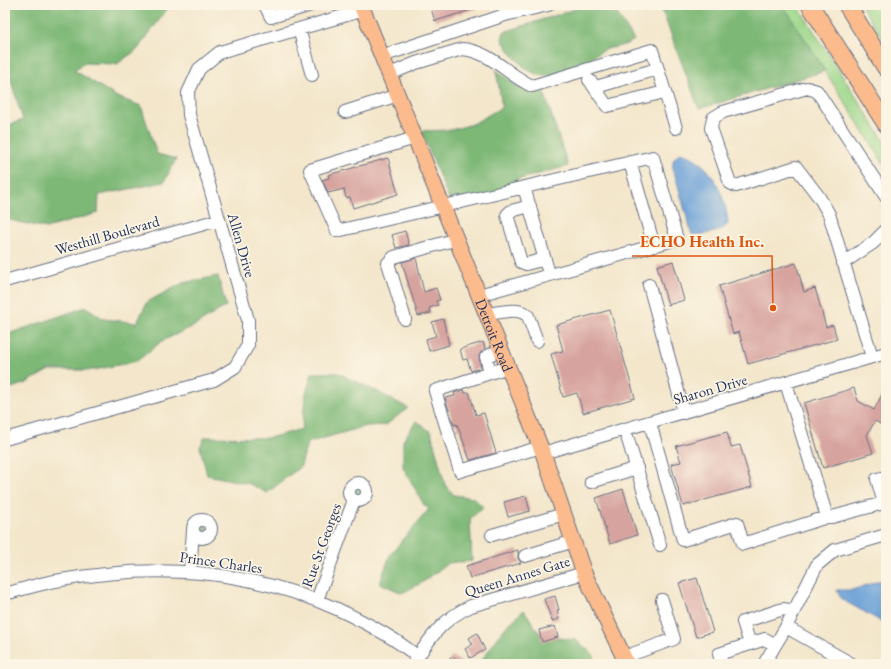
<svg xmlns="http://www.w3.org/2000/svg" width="891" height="669" font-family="'EB Garamond',serif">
<rect width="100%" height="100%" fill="#fcf5e5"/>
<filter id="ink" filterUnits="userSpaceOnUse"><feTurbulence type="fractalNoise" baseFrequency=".025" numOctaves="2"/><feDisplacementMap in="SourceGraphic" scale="8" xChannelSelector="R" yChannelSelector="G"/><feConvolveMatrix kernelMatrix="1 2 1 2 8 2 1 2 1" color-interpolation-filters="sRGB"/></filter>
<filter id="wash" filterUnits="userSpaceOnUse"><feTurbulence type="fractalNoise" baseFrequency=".012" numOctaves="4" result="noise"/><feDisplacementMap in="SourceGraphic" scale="16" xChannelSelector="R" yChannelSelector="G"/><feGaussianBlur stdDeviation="0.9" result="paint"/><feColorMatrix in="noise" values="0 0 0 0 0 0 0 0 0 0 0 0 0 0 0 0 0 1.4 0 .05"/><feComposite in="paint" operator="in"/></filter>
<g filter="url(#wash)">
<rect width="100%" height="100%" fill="#f3e6ca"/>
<path fill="#9cd78a" stroke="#5c8374" d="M783 5H797L886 144V167Z
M861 5H886V44Z
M354 492a5 5 0 1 1 10 0a5 5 0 1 1-10 0Z
M197 529a5 5 0 1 1 10 0a5 5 0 1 1-10 0Z"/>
<path fill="#7db876" stroke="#4c746a" d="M5 5H170L138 49 117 64 85 63 74 70 117 97 141 106 157 154 176 159 164 182 99 195 98 213 46 228 5 219V126L23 120 5 62Z
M588 5H612L634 40C623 48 611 46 600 52 595 55 592 59 587 62 577 67 562 75 550 76 528 78 511 55 502 39L504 32Z
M660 5H783L825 71 699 109Z
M496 70C514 83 520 92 543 89L568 166 516 180 518 189 451 204 421 131 451 130 473 124 502 107Z
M218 276 226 306 196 325 162 341 137 361 94 370H49L26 383 5 390V335L86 307 104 319 137 323 147 302 183 283Z
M312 373H338L380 393 408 408 386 425 366 426 307 443 301 466 267 493 250 484 207 475 200 447 205 437 269 438 302 429 305 397Z
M416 421 431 432 445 485 454 495 474 498 483 507 470 519 472 561 448 563 423 582 402 593 380 583 390 555 429 509 424 505 403 467V441Z
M524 610 541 636 576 640 594 655 593 664H479L504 629Z"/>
<path fill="#6aa0d7" stroke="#42689a" d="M681 153C711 160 726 196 728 224 719 234 704 234 692 235L673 168C672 160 674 157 681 153Z
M886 579V624L841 599 837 590H852Z"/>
<g id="blocks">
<path fill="#d7a39f" d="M430 5H481V7L435 21Z
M388 158 398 194 353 208 350 197 346 198 344 189 328 193 322 180 329 178 328 175Z
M405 231 409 245 396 248 392 235Z
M416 258 424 292 436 288 440 300 436 301 438 305 429 308 431 313 418 316 402 262Z
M673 261 684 300 668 305 657 266Z
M796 263 804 292 815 288 826 327 833 325 837 339 748 364 739 332 733 334 719 286Z
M610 310 635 398 583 413 577 393 563 397 551 354 563 351 556 325Z
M443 319 449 345 429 351 426 339 436 336 432 322Z
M483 342 485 349 479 356 481 368 471 371 467 359 463 360 460 349Z
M886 387V427L875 421 867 435 873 453 823 468 804 403 854 388 858 401 874 410Z
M464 390 465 393 469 392 476 415 484 413 496 453 470 460 457 424 454 425 445 398 455 396 454 393Z
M727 432 731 447 740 445 752 487 683 506 671 464 681 462 676 446Z
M623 489 637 535 610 544 596 498Z
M526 496 530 511 508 517 504 502Z
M518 550V558L521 563 470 578 466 566Z
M697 578 713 632 696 637 679 583Z
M555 596 559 610H557L559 619 552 621 544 599Z
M555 626 558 637 542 642 539 630Z
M477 633 485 650 470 658 465 649 473 644 469 638Z
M452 656 464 664H447Z"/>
</g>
</g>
<g filter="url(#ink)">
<use href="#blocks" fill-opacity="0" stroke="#676f84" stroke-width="1"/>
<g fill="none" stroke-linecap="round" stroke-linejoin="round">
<g stroke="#676f84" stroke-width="14">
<path id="minor" d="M265 5 271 17 311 5
M299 29 312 75
M382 56 505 15 548 5
M390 74 416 63 462 49C490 51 508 75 532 86L652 50 676 128
M589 80 596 87 657 69
M592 84 607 106 665 92
M345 112 398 95
M415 138 310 170 337 231 653 157 677 239 479 295
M630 162 654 246
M524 187 547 267
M530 206 511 211 507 215 521 262 526 264 545 259
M843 263 873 243 886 230
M5 281 218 220
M649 285 684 413
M487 314C500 313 518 306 528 316L537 341
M405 319 388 263 394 257 457 239
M872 357 829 214 819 197 796 167 736 186 730 183 711 128 713 118 723 112 807 88 817 91 886 197
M508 367 435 391 460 471 541 447
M490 372 486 357 501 349
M650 423 683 540 737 523 743 544 827 517 786 383
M625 430 660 545
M5 439 214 380 235 367 248 345V320L189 115 188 93 199 69 220 52 364 10
M543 453 886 353
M591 482 637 468
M349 492a9 9 0 1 1 18 0a9 9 0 1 1-18 0Z
M827 517H832L884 503 877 479 886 477
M193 529a9 9 0 1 1 18 0a9 9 0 1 1-18 0Z
M492 535 564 514
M525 556 574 541
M190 571 193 531
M5 594C21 590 38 584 55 581 154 563 244 568 337 609 365 622 394 637 418 657
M317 600 354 500
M786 627 852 664
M775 645 765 639 750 644 743 622 783 609 794 611
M624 657 674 639 662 600
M413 664C431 637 441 620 471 606L584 573
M722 664 719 654 750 644
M764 664 786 627 817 565 835 550 886 535"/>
</g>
<g stroke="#676f84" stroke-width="17">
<g id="major">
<path id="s1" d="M361 5 543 453 584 573 627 664"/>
</g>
</g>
<g stroke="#676f84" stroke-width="19">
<path id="highway" d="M810 5 886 124
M847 5 886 68"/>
</g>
<use href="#minor" stroke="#fff" stroke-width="12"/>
<use href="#major" stroke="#fbbb8c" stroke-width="15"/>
<use href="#highway" stroke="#fbbb8c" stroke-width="17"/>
</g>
</g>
<g text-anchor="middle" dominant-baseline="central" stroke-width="3.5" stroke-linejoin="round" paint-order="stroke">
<g font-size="15" fill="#1b2f5e" stroke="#fcf5e5">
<text transform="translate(107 235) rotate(-16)">Westhill Boulevard</text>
<text transform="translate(242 245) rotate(74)">Allen Drive</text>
<text stroke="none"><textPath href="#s1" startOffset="356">Detroit Road</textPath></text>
<text transform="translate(710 389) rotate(-16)">Sharon Drive</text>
<text transform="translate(321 545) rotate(-70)">Rue St Georges</text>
<text transform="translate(221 562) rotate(8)">Prince Charles</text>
<text transform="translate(517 576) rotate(-17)">Queen Annes Gate</text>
</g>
</g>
<path fill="none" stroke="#de5710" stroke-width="1.5" d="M773 308L772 256H632"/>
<circle fill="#de5710" stroke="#fcf5e5" stroke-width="1.5" cx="773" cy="308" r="4"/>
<g font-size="16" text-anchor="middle" font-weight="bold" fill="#de5710" stroke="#fcf5e5" stroke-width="3.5" stroke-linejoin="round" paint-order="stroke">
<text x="702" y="247">ECHO Health Inc.</text>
</g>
<rect width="891" height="669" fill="none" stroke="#fcf5e5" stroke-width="20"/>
</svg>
